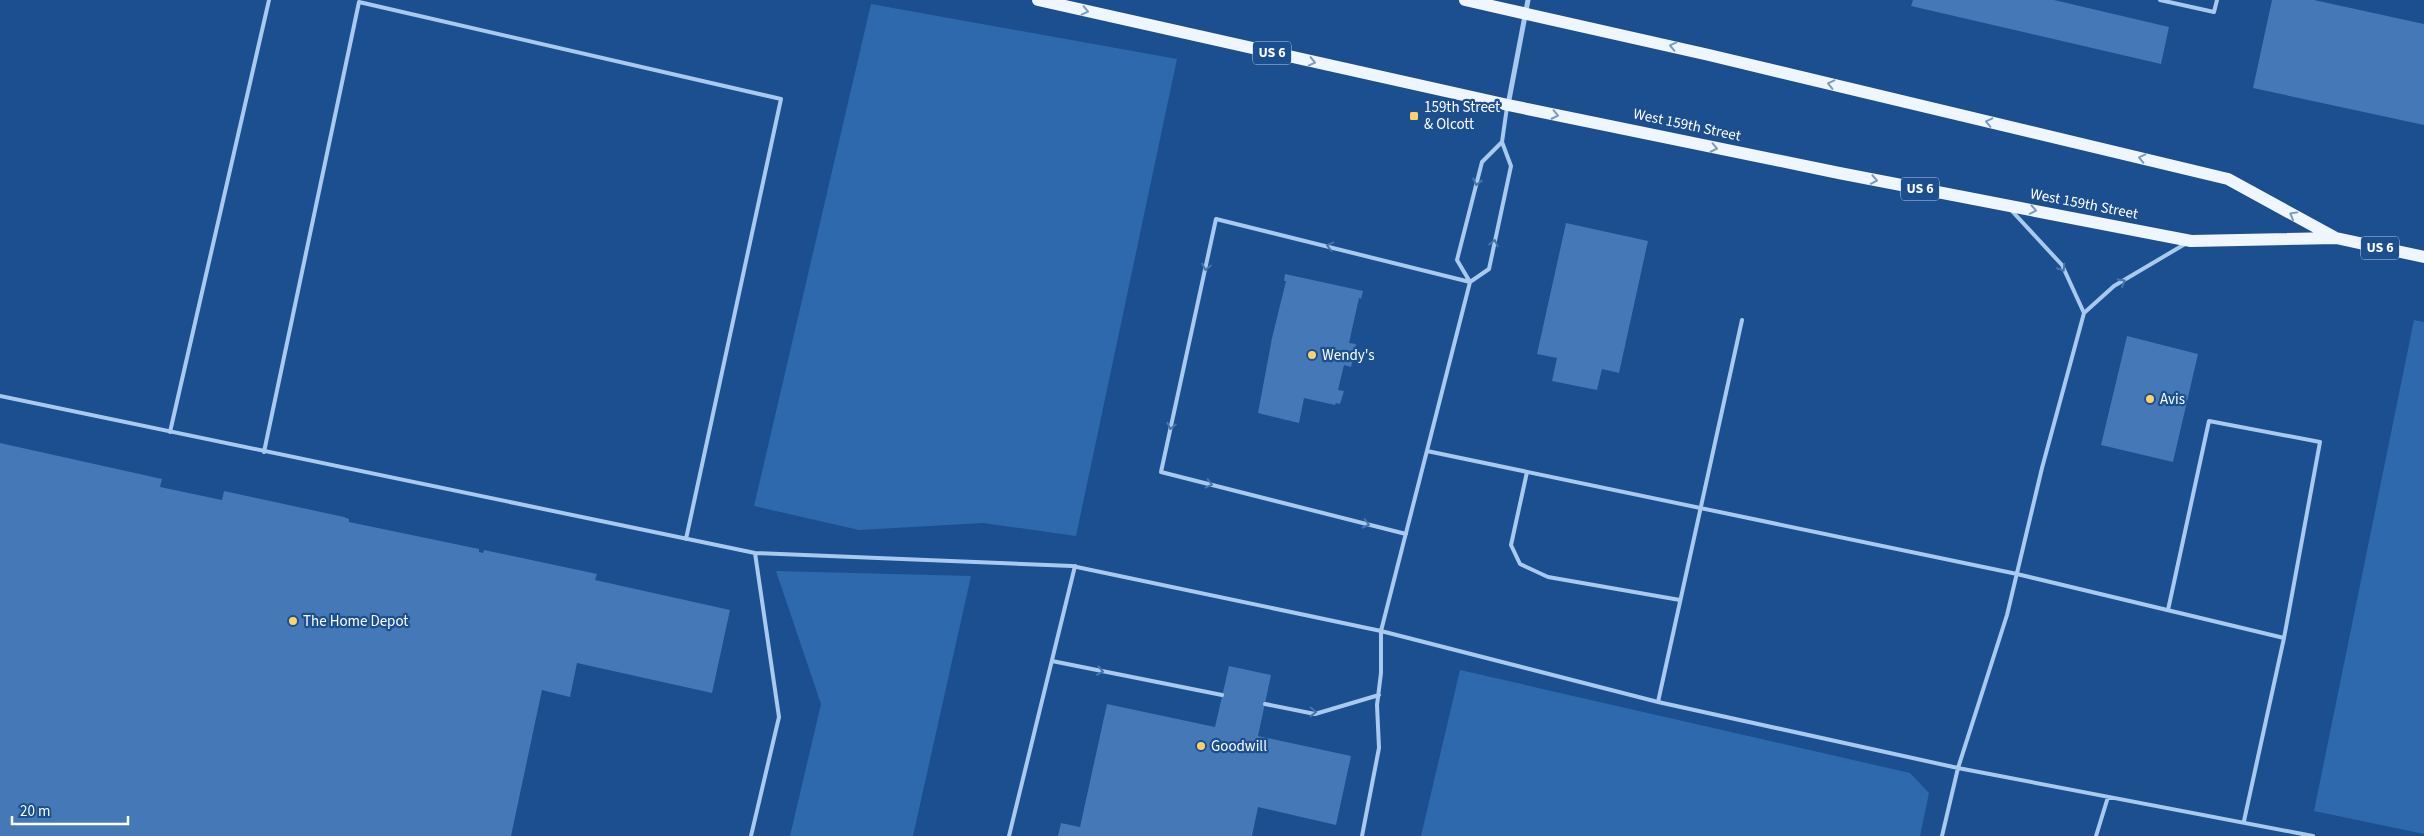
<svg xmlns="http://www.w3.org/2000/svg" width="2424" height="836" font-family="'Source Sans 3',sans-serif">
<rect width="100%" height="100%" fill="#1b4f8f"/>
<path fill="#2e69ad" d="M871 4 1177 59 1076 536 983 523 859 530 754 506Z
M2414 320 2424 322V834L2314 811Z
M776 571 971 576 913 836H790L821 704Z
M1460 670 1910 773 1929 793 1920 836H1421Z"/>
<path fill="#4478b7" d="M1913 0H2054L2169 27 2161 64 1911 6Z
M2272 0H2314L2424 24V125L2253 88Z
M1566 223 1648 241 1619 373 1602 369 1597 390 1552 381 1557 358 1537 354Z
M1285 274 1363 291 1361 299 1359 298 1349 343 1356 344 1351 367 1344 365 1338 390 1344 391 1340 404 1336 403 1335 405 1304 398 1299 423 1258 413 1272 338 1286 281H1284Z
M2127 336 2198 354 2173 462 2101 445Z
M0 443 162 479 160 487 222 500 224 491 344 517 349 519V522L479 549V552L483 553 484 550 597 574 595 580 730 610 712 693 577 663 570 697 542 690 511 836H0Z
M1229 666 1271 675 1258 736 1351 756 1336 825 1258 807 1252 836H1058L1061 823 1080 827 1107 704 1215 727Z"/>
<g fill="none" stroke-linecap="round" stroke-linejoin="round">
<path stroke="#a9c9ee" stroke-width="4" d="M2160 0 2214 12 2217 0
M2011 210 2062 265 2084 313
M1470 282 1457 260 1482 162 1502 142
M0 396 755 553 1072 566 1381 631 1470 282 1489 269 1511 166 1502 142 1507 107
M170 432 269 0
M1427 451 2017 574 2284 638
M264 452 359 2 781 99 686 539
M1527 472 1511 545 1520 564 1548 577 1680 600
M1406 534 1161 472 1216 219 1470 282
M2168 610 2209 421 2320 442 2284 638 2244 821
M1052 661 1222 695
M1658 702 1958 768 2313 836
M1265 704 1315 714 1379 695
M751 836 779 717 755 553
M1009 836 1075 566
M1362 836 1379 748 1377 705 1381 673V631L1658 702 1742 320
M1942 836 1958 768 2007 615 2042 468 2084 313 2114 286 2185 244
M2096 836 2108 797"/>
<path stroke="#a9c9ee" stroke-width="5" d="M1508 105 1528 0"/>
<path stroke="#f0f6ff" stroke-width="12" d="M1038 0 1508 105 1839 173 2191 241 2336 238 2424 257
M1465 0 1709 55 2228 179 2334 237"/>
</g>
<defs><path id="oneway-chevron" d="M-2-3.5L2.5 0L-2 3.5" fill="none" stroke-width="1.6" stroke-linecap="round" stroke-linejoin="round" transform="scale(1.25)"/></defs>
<g stroke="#7b9ac1">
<use href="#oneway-chevron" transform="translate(1085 11) rotate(13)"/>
<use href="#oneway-chevron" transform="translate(1673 46) rotate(-167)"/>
<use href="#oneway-chevron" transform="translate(1312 62) rotate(13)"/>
<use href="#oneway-chevron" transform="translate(1831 84) rotate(-167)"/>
<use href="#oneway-chevron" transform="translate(1555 115) rotate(12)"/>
<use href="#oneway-chevron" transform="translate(1989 122) rotate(-167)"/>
<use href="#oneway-chevron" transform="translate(1714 148) rotate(12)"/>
<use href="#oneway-chevron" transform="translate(2142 158) rotate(-167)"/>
<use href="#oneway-chevron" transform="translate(1874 180) rotate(11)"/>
<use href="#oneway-chevron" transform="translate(2033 210) rotate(11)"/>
<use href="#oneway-chevron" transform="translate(2293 215) rotate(-151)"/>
</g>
<g stroke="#4674ac">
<use href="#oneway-chevron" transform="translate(1477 182) rotate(104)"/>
<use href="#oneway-chevron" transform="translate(1494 243) rotate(-78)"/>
<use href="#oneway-chevron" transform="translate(1330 246) rotate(-166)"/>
<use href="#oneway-chevron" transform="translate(1206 267) rotate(102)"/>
<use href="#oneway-chevron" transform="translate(2062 268) rotate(58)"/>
<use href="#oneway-chevron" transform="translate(2122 282) rotate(-30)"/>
<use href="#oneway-chevron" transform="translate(1171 426) rotate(102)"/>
<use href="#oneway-chevron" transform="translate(1209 484) rotate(14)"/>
<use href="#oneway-chevron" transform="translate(1366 524) rotate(14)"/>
<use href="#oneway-chevron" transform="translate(1100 671) rotate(11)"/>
<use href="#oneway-chevron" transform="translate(1313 712) rotate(1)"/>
</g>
<g fill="#ffd166" stroke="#1b4f8f" stroke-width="2">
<rect x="1409" y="111" width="10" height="10" rx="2.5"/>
<circle cx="1312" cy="355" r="5"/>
<circle cx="2150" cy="399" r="5"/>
<circle cx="293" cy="621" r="5"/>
<circle cx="1201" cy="746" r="5"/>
</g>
<g text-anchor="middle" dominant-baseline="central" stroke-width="4.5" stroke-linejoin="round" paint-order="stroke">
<g fill="#1b4f8f" stroke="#bbcadd" stroke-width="1">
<rect x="1253" y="41.5" width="38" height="23" rx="4"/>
<rect x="1901" y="177.5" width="38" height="23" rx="4"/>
<rect x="2361" y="236.5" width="38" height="23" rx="4"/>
</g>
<g font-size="14" font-weight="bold" fill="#fff">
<text x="1272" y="53">US 6</text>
<text x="1920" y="189">US 6</text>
<text x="2380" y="248">US 6</text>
</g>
<g font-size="15" fill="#fff" stroke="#1b4f8f" text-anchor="start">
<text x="1424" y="107">159th Street<tspan x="1424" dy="17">&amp; Olcott</tspan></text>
<text x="1322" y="355">Wendy's</text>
<text x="2160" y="399">Avis</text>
<text x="303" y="621">The Home Depot</text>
<text x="1211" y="746">Goodwill</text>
</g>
<g font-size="15" fill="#fff" stroke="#1b4f8f">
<text transform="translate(1687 125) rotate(12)">West 159th Street</text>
<text transform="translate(2084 204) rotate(11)">West 159th Street</text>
</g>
</g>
<path d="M12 816v8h116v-8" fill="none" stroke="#ffffff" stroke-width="2.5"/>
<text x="20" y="816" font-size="15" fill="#ffffff" stroke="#1b4f8f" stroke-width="4" paint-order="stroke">20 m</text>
</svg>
